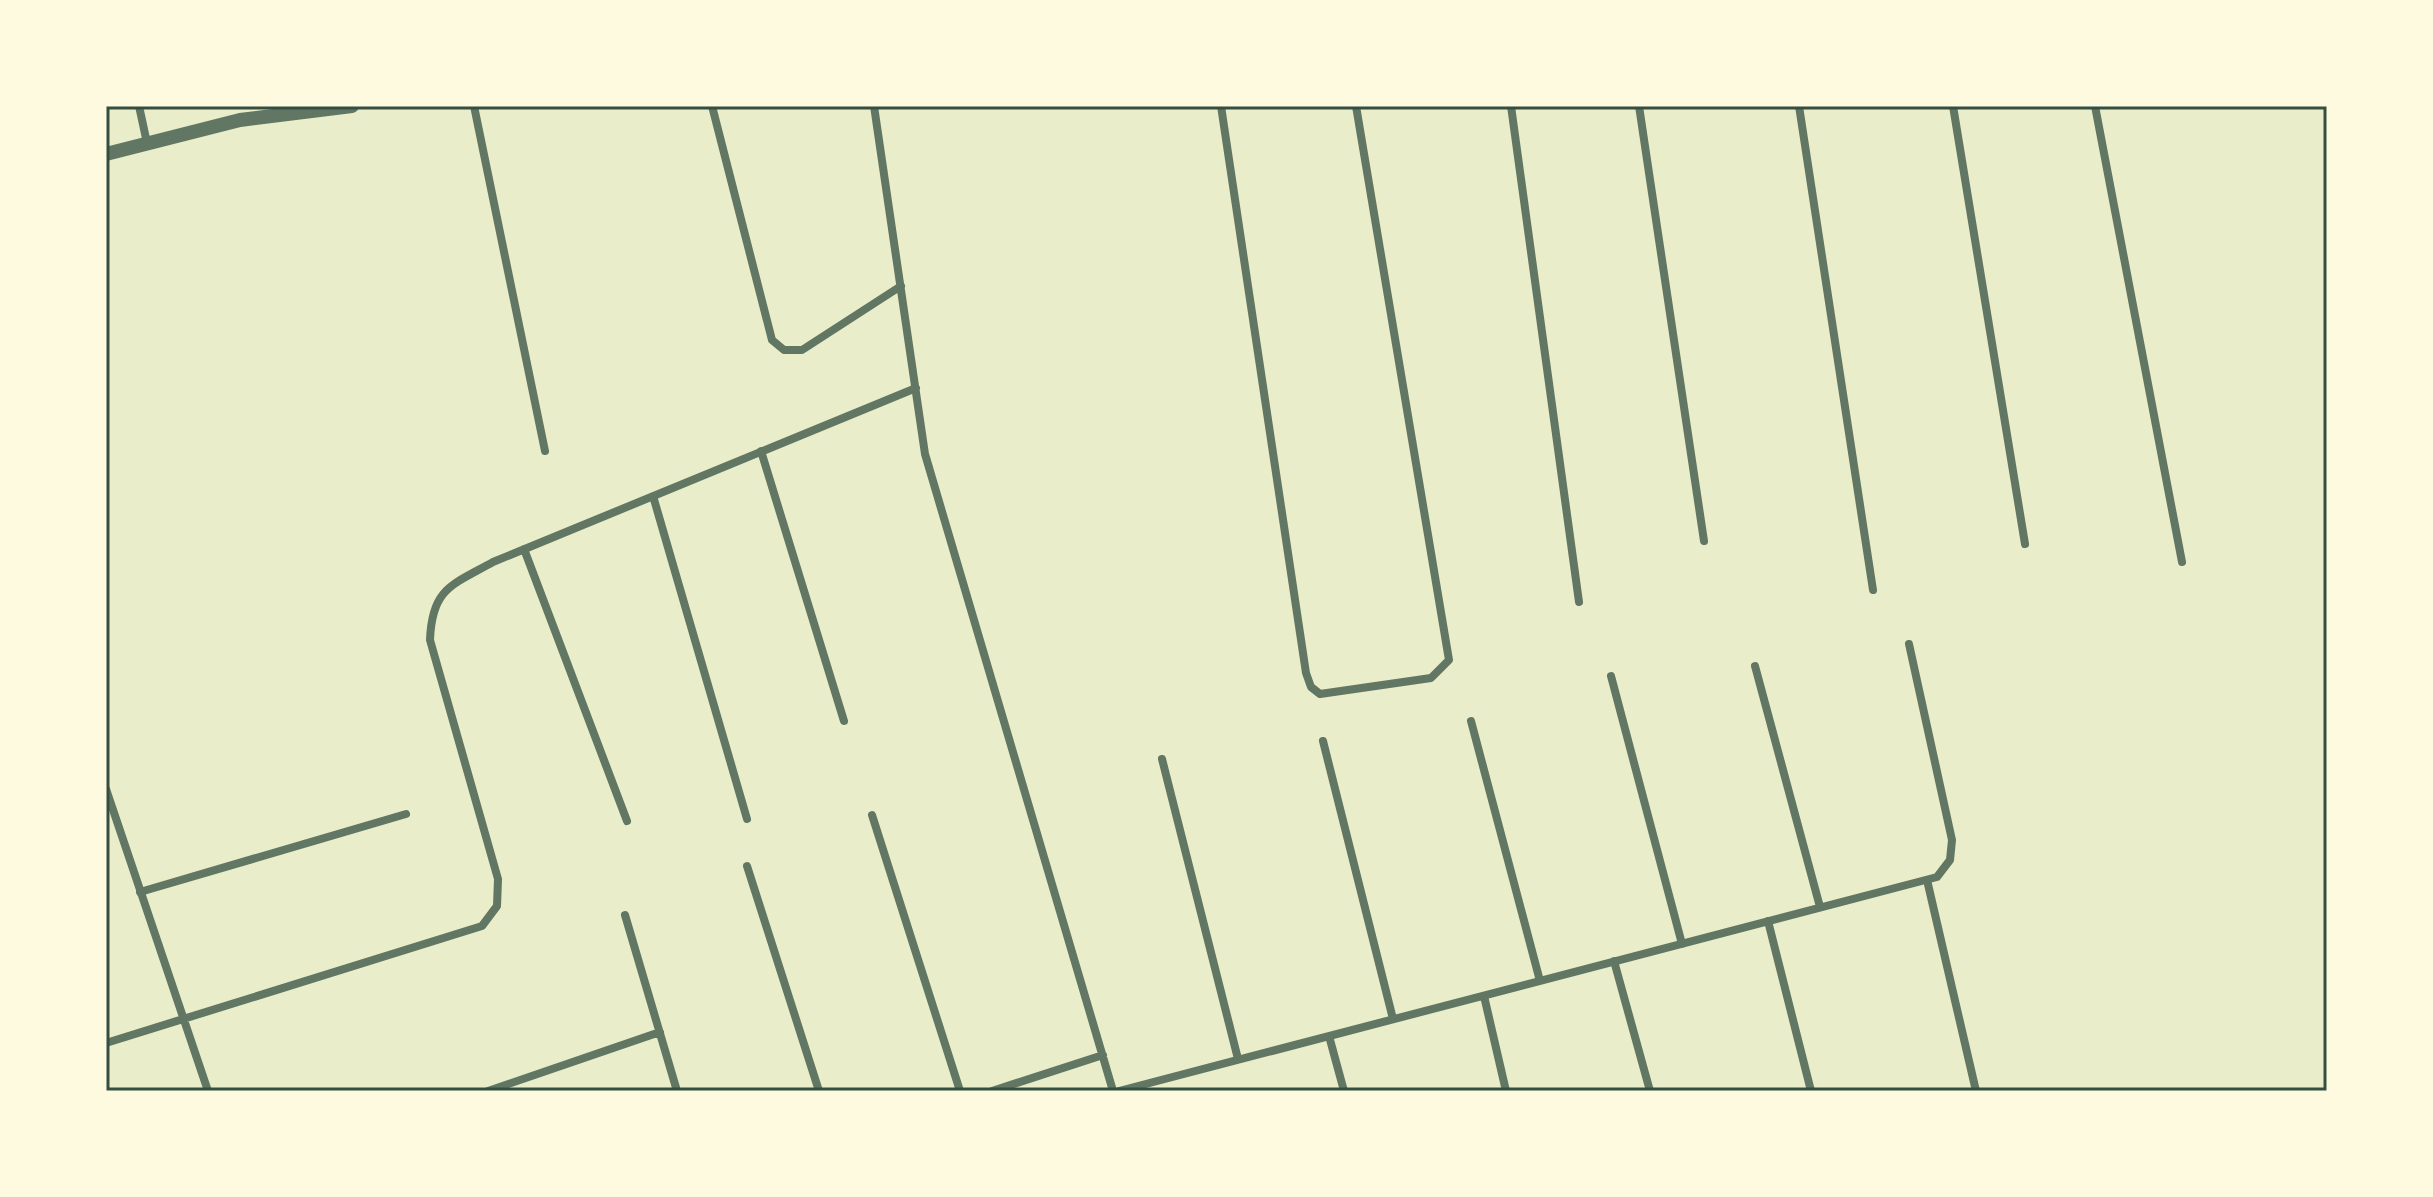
<svg xmlns="http://www.w3.org/2000/svg" width="2433" height="1197" font-family="'Titillium Web',sans-serif">
  <style>
    .lines { fill: none; stroke-linecap: round; stroke-linejoin: round }
    .minor { stroke: #617663; stroke-width: 8 }
    .tertiary { stroke: #617663; stroke-width: 14 }
    .neatline { fill: none; stroke: #344e41; stroke-width: 3 }
  </style>
  <rect width="100%" height="100%" fill="#e9edc9"/>
  <g class="lines">
    <!-- minor -->
    <path class="minor" d="M139 106 147 143
      M474 106 545 451
      M712 106 772 340 784 350H802L901 286
      M874 106 925 454 1113 1091
      M1221 106 1306 673 1311 687 1320 694 1431 678 1449 660 1356 106
      M1511 106 1579 602
      M1639 106 1704 541
      M1799 106 1873 590
      M1953 106 2025 544
      M2095 106 2182 562
      M761 451 844 721
      M653 496 747 819
      M524 549 627 821
      M1755 666 1820 907
      M1611 676 1682 944
      M1471 721 1540 981
      M1323 741 1393 1019
      M1162 759 1238 1059
      M106 789 208 1091
      M872 815 960 1091
      M747 866 819 1091
      M1927 880 1976 1091
      M140 892 406 814
      M625 915 677 1091
      M1768 921 1811 1091
      M1614 961 1650 1091
      M1484 996 1506 1091
      M1329 1036 1344 1091
      M106 1043 482 926 497 906 498 879 430 640C432 588 452 585 493 562L916 388
      M488 1091 660 1032
      M992 1091 1103 1055
      M1119 1091 1937 877 1950 860 1952 840 1909 644"/>
    <!-- tertiary -->
    <path class="tertiary" d="M106 154 240 120 352 106"/>
  </g>
  <!-- border -->
  <rect width="2433" height="1197" fill="none" stroke="#fefae0" stroke-width="216"/>
  <rect x="108" y="108" width="2217" height="981" class="neatline"/>
</svg>
